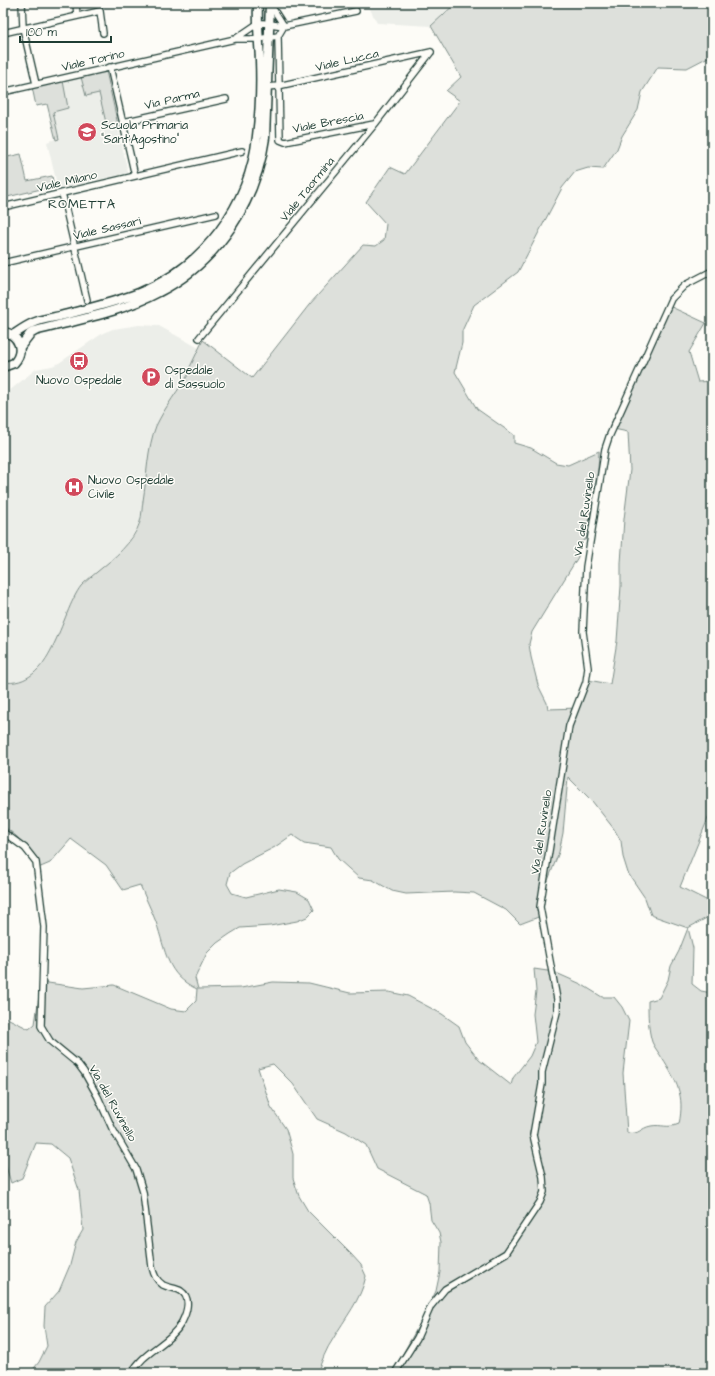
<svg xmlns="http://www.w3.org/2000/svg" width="715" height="1376" font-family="'Architects Daughter',sans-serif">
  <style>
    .built { fill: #eceee9 }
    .green { fill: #dde0db; stroke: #7e8e88; fill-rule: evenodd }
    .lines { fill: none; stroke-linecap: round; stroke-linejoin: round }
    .minor-casing { stroke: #1f3d34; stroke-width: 8 }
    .secondary-casing { stroke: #1f3d34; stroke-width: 11 }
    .minor { stroke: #fdfcf7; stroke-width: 5.5 }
    .secondary { stroke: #fdfcf7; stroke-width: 8 }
    .labels { text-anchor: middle; stroke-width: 3; stroke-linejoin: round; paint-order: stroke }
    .street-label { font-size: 12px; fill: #1f3d34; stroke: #fdfcf7 }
    .poi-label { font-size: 12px; fill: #1f3d34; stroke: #fdfcf7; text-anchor: start }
    .neighbourhood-label { font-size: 13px; letter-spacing: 1px; fill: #1f3d34; stroke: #fdfcf7 }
  </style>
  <rect width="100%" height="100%" fill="#fdfcf7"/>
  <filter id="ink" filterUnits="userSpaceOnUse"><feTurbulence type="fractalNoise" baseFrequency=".025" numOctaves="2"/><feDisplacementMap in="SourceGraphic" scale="8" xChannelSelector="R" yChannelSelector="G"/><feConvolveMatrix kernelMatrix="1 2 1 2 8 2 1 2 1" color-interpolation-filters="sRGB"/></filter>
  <g filter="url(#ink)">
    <!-- built -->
    <path class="built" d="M98 3H159V5L98 8Z
      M364 3H456L431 26 377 23 369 7Z
      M106 71 128 173 58 189 47 142 56 139 47 104 36 106 32 87Z
      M139 325 159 326 199 348 190 367V372L156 426 150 453 140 521 129 542 73 598 57 641 40 666 32 675 20 681 3 682V618L11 605 3 599V432L6 418 3 407V396L36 369 52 366 59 363 103 333 113 329Z"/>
    <!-- green -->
    <path class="green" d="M456 3H712V55L687 68 658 67 642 92 638 110 622 136 617 149 603 169 588 168 575 172 562 188 518 272 474 305 462 331V343L455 372 477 409 514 435V443L531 448 556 463 568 465 599 451 598 470 586 539 577 545 578 557 532 632 529 644 531 657 538 685 547 703 548 709 579 708 588 680 610 684 617 641 621 586V563L624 519 630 470 628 432 609 428 667 305 706 323 689 352 698 382 712 381V813L709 816 680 887 712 903V915L688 928 693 948 692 984 701 991 712 993V1373H392L424 1316 436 1291 440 1272 441 1242 439 1233 431 1220 429 1203 426 1194 377 1169 366 1145 346 1132 317 1119 293 1084 273 1064 258 1068 271 1107 286 1129 293 1154V1178L299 1196 308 1211 351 1254 361 1265 366 1276C361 1300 345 1318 333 1339 326 1349 322 1361 317 1373H25L31 1372 39 1362 47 1346 44 1326 45 1307 59 1291 70 1265 76 1242 83 1230 79 1190 68 1158 51 1144 36 1143 22 1178 11 1183 5 1163 3 1162V1016L29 1029 35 1024 41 982 83 988 114 985 171 1009 186 1011 196 1001 197 989C166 975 166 951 156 922 151 909 145 897 140 885L123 890 106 865 71 839 50 863 36 869C32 849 19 837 3 826V682C52 689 60 614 81 586 86 581 92 576 97 572 114 558 133 543 140 522 142 515 142 507 143 501 147 477 147 448 156 426 165 407 179 389 190 372V367L203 340 252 378 309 305 363 245 376 246 384 240 386 224 366 202 390 167 405 174 460 101 446 91 461 77 431 26ZM568 777 592 801 614 829 621 841 623 857 628 873 645 898 651 915 688 928 679 951 671 966 668 980 659 998 648 1001C648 1014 648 1029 652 1042 654 1047 659 1053 662 1058 677 1082 685 1095 679 1124 667 1129 662 1124 651 1126 640 1128 640 1135 627 1133L623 1073 629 1021 622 1007 614 997H602L581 984 554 972 534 969 536 991 533 1014 536 1042 530 1056 513 1078 511 1085 479 1060 465 1042 459 1026 442 1014 408 996 389 992 350 993 309 983 273 982 241 988 198 989 195 978 207 953 217 943 230 934 240 928 270 926 297 921 307 917 314 910 309 899 297 892 279 889 246 897 232 893 227 884 230 873 242 864 275 847 292 835 304 843 331 847 338 859 359 878 373 880 392 891 406 894 454 892 474 893 506 910 520 924 541 916 547 883 559 852 563 833Z
      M106 71 118 125 107 127 99 93 86 96 81 77Z
      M63 81 68 108 53 112 59 139 56 140 47 104 36 106 32 87Z
      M21 154 27 181 52 176 54 186 3 198V158Z"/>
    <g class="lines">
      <!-- minor casing -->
      <g class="minor-casing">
        <path id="minor" d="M22 3 23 28 36 84
          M76 3 77 16
          M270 4 284 26
          M3 33 100 11 103 33
          M278 36 280 140 285 142 374 124
          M235 39H258L278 36 284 26
          M110 67 135 176
          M267 87 278 86 431 52
          M3 92 235 39 257 24 263 23 284 26 356 11
          M123 122 226 99
          M62 193 87 300
          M3 207 242 151
          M3 263 216 214
          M199 338 375 124 431 52
          M3 832 25 848 36 862 44 927 41 1026 50 1041 78 1064 84 1072 98 1097 112 1128 136 1169 143 1192 152 1267C154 1275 156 1280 163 1285 169 1288 176 1288 181 1291 192 1298 186 1314 182 1322 170 1344 143 1351 132 1373
          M395 1373 417 1338 431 1306 445 1289 506 1253 540 1202 544 1192 543 1177 533 1135 542 1084V1072L557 1012V999L540 907 569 726 586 682 588 668 583 632 586 567 605 449 609 437 671 299 685 285 712 271"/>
      </g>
      <!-- secondary casing -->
      <g class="secondary-casing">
        <path id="secondary" d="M3 332C19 334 25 351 14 363L3 367
          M13 335C19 331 26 326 33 323 42 319 51 318 60 316 86 309 113 303 139 293 203 267 250 206 257 136 260 112 261 85 260 60 259 41 257 23 258 3
          M20 347 30 334 35 331C76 320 122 312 159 292 218 262 256 202 265 138L270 3"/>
      </g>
      <!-- minor -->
      <use href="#minor" class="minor"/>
      <!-- secondary -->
      <use href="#secondary" class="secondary"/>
    </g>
  </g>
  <!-- icons -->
  <defs>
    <g id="school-disc" transform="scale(1)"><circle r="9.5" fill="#d1495b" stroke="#fdfcf7"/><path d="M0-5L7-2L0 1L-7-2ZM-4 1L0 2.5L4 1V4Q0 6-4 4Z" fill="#fff"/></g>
    <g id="bus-disc" transform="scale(1)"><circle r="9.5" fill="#d1495b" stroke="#fdfcf7"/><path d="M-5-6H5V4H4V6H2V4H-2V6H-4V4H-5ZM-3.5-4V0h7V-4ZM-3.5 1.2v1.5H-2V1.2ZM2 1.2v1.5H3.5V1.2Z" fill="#fff"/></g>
    <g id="parking-disc" transform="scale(1)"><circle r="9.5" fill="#d1495b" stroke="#fdfcf7"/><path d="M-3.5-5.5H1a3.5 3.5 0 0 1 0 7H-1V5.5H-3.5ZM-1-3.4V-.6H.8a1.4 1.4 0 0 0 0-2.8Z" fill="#fff"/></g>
    <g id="hospital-disc" transform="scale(1)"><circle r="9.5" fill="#d1495b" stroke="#fdfcf7"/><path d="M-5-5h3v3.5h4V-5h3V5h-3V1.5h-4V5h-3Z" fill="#fff"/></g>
  </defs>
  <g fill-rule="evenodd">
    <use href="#school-disc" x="87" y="132"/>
    <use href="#bus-disc" x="79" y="361"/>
    <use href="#parking-disc" x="151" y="377"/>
    <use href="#hospital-disc" x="74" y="487"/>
  </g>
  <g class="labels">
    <!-- street labels -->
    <g class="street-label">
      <text transform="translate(93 60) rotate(-13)" y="4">Viale Torino</text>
      <text transform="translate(347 60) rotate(-13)" y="4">Viale Lucca</text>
      <text transform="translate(172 99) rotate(-13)" y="4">Via Parma</text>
      <text transform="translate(328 122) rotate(-11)" y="4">Viale Brescia</text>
      <text transform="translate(67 181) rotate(-13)" y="4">Viale Milano</text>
      <text transform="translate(307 189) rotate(-51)" y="4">Viale Taormina</text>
      <text transform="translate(107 228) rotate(-13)" y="4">Viale Sassari</text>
      <text transform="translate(584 514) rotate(-81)" y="4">Via del Ruvinello</text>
      <text transform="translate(541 832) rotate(-81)" y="4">Via del Ruvinello</text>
      <text transform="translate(113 1103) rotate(61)" y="4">Via del Ruvinello</text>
    </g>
    <!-- poi labels -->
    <g class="poi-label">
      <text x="101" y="129">Scuola Primaria<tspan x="101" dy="14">"Sant'Agostino"</tspan></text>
      <text x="165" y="374">Ospedale<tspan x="165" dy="14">di Sassuolo</tspan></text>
      <text x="79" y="384" text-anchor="middle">Nuovo Ospedale</text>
      <text x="88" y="484">Nuovo Ospedale<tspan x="88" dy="14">Civile</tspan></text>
    </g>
    <!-- neighbourhood labels -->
    <g class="neighbourhood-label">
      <text x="82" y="208">ROMETTA</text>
    </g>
  </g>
  <!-- margin -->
  <rect width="715" height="1376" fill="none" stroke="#fdfcf7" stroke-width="16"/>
  <rect x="8" y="8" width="699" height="1360" fill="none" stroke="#1f3d34" stroke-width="1.5" filter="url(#ink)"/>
  <!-- scale -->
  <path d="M20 36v6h91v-6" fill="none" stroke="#1f3d34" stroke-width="2"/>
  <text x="26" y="36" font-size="12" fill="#1f3d34" stroke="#fdfcf7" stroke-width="3" paint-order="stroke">100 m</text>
</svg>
